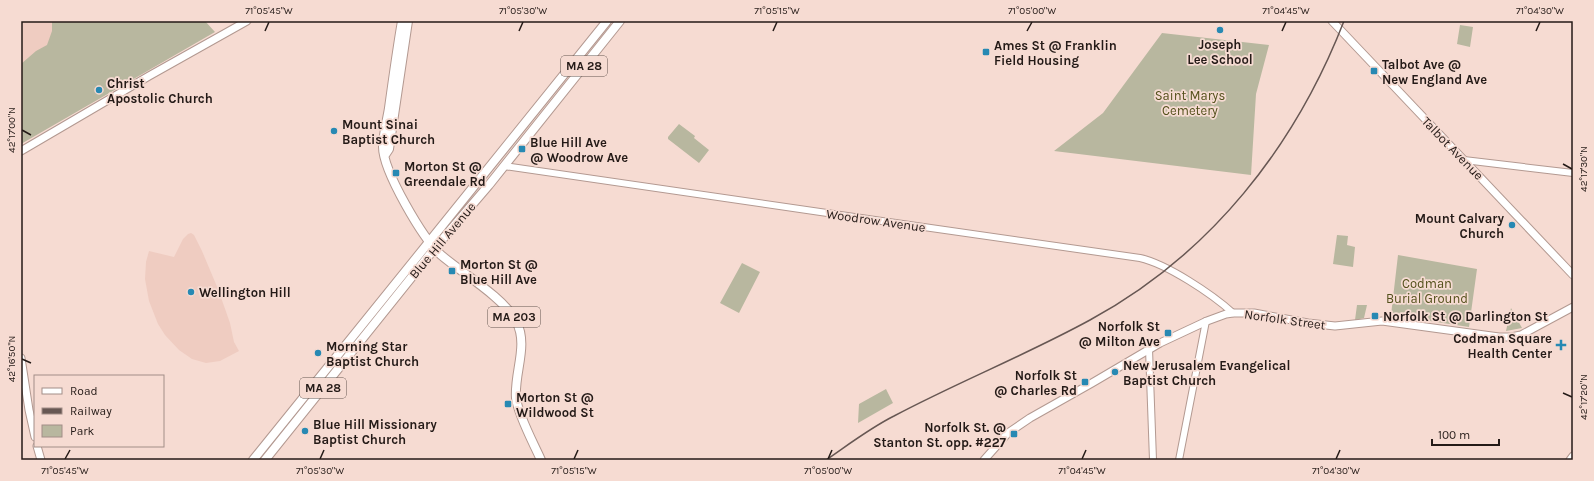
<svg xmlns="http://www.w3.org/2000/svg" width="1594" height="481" font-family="Karla,sans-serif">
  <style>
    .built { fill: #efccc1 }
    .green { fill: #b8b79f }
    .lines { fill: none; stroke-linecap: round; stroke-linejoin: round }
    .tertiary-casing { stroke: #b39991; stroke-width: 8 }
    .secondary-casing { stroke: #b39991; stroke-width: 9 }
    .primary-casing { stroke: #b39991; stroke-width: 10 }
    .trunk-casing { stroke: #b39991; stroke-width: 10 }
    .tertiary { stroke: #fff; stroke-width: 6 }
    .secondary { stroke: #fff; stroke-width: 7 }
    .primary { stroke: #fff; stroke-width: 8 }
    .trunk { stroke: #fff; stroke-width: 8 }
    .rail { stroke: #675753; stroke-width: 1.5 }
    .ticks { fill: none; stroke: #241a17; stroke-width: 1.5 }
    .poi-dot { fill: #2789b3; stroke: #f6dbd2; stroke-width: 1.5 }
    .labels { text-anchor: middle; stroke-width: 3.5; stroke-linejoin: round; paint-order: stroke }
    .shield { fill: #f6dbd2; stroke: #63544f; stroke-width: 1 }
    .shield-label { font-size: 12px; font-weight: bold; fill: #241a17 }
    .poi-label { font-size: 13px; font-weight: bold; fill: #241a17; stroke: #f6dbd2; text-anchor: start }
    .park-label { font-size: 13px; fill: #53501b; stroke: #f6dbd2 }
    .street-label { font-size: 13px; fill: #241a17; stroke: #f6dbd2 }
    .neatline { fill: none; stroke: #241a17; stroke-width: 1.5 }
    .ticks-label { font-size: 10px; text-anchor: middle; fill: #241a17 }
  </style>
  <rect width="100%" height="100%" fill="#f6dbd2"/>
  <!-- built -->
  <path class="built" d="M21 21H132L21 65Z
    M191 233 194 235 202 251 218 289 230 323 234 342 239 351 220 361 206 363 192 359 179 350 165 335 158 324 149 301 145 279 146 262 149 251 174 257 183 239 188 234Z"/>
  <!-- green -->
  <path class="green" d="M52 21H205L215 32 21 144V64L36 51 47 45 52 31Z
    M1460 25 1473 27 1470 47 1457 44Z
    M1162 33 1269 45 1256 94 1251 175 1054 151 1103 113Z
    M679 124 695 136 694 138 709 150 699 163 668 139V137Z
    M1337 235 1348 236 1347 245 1355 247 1353 267 1333 264Z
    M1398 255 1477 269 1469 327 1391 315Z
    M742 263 760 272 739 313 720 303Z
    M1357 305H1367L1364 318 1355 320Z
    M1511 308 1522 328 1506 331Z
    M886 389 893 403 858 423 859 404Z"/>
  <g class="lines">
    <!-- tertiary casing -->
    <g class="tertiary-casing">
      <path id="tertiary" d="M1464 160 1573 173
        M504 166 882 221 1140 258C1167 264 1212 294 1233 313
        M1149 349 1153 460
        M1179 460 1206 321"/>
    </g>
    <!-- secondary casing -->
    <g class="secondary-casing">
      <path id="secondary" d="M1332 21 1573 275
        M21 151 149 76 247 21
        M21 358 29 410 35 437
        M37 446 41 460
        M984 460 1008 433 1030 418 1092 383 1160 343 1207 321 1226 314 1233 313H1254L1308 323 1335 326 1382 321 1499 337H1511L1521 335 1573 307
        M1570 460 1573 456"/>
    </g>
    <!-- primary casing -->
    <g class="primary-casing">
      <path id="primary" d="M429 242 607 21
        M435 248 489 185 620 21"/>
    </g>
    <!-- trunk casing -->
    <g class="trunk-casing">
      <path id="trunk" d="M402 21C397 50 393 79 389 108 387 121 383 134 383 147 383 171 423 239 441 255 462 273 504 298 516 321 529 345 514 372 516 398 518 415 534 444 541 460
        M385 155 389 149 408 21
        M253 460 429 242
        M265 460 435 248"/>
    </g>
    <!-- tertiary -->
    <use href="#tertiary" class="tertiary"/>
    <!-- secondary -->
    <use href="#secondary" class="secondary"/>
    <!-- primary -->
    <use href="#primary" class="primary"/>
    <!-- trunk -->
    <use href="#trunk" class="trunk"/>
    <!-- rail -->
    <path class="rail" d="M826 460C848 445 870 428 894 416 958 382 1026 355 1090 320 1210 255 1295 147 1344 21"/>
  </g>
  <!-- ticks -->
  <path class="ticks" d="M265 31 269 22M519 31 523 22M773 31 777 22M1027 31 1032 22M1282 31 1286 22M1536 31 1540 22M22 130 31 135M1563 164 1572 169M22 359 31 363M1563 393 1572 397M65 459 70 450M320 459 324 450M574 459 578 450M828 459 832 450M1082 459 1086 450M1336 459 1340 450"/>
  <!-- markers -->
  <g class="poi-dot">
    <circle cx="1220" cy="30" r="4"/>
    <rect x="982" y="48" width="8" height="8" rx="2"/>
    <rect x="1370" y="67" width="8" height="8" rx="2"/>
    <circle cx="99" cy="90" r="4"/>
    <circle cx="334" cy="131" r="4"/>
    <rect x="518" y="145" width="8" height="8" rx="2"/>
    <rect x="392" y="169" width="8" height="8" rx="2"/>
    <circle cx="1512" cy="225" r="4"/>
    <rect x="448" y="267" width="8" height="8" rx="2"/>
    <circle cx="191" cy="292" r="4"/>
    <rect x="1371" y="312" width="8" height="8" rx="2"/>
    <rect x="1164" y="329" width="8" height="8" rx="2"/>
    <path d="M1559 339h4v4h4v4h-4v4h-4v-4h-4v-4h4z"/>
    <circle cx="318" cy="353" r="4"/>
    <circle cx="1115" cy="372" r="4"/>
    <rect x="1081" y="378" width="8" height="8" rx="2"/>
    <rect x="504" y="400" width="8" height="8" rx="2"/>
    <circle cx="305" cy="431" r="4"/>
    <rect x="1010" y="430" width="8" height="8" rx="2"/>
  </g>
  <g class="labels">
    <!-- shield labels -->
    <g class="shield">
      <rect x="561" y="56" width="46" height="20" rx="3"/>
      <rect x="488" y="307" width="52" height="20" rx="3"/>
      <rect x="300" y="378" width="46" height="20" rx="3"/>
    </g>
    <g class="shield-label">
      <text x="584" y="70">MA 28</text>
      <text x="514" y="321">MA 203</text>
      <text x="323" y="392">MA 28</text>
    </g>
    <!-- poi labels -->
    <g class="poi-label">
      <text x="1220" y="49" text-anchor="middle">Joseph<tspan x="1220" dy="15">Lee School</tspan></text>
      <text x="994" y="50">Ames St @ Franklin<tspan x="994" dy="15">Field Housing</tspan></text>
      <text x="1382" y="69">Talbot Ave @<tspan x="1382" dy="15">New England Ave</tspan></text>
      <text x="107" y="88">Christ<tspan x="107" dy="15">Apostolic Church</tspan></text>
      <text x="342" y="129">Mount Sinai<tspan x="342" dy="15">Baptist Church</tspan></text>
      <text x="530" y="147">Blue Hill Ave<tspan x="530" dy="15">@ Woodrow Ave</tspan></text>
      <text x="404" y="171">Morton St @<tspan x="404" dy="15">Greendale Rd</tspan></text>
      <text x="1504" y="223" text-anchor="end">Mount Calvary<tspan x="1504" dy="15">Church</tspan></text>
      <text x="460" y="269">Morton St @<tspan x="460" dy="15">Blue Hill Ave</tspan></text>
      <text x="199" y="297">Wellington Hill</text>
      <text x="1383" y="321">Norfolk St @ Darlington St</text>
      <text x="1160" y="331" text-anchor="end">Norfolk St<tspan x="1160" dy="15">@ Milton Ave</tspan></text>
      <text x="1552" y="343" text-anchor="end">Codman Square<tspan x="1552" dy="15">Health Center</tspan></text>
      <text x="326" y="351">Morning Star<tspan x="326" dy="15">Baptist Church</tspan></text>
      <text x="1123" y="370">New Jerusalem Evangelical<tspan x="1123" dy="15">Baptist Church</tspan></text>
      <text x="1077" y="380" text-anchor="end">Norfolk St<tspan x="1077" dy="15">@ Charles Rd</tspan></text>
      <text x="516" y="402">Morton St @<tspan x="516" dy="15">Wildwood St</tspan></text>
      <text x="313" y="429">Blue Hill Missionary<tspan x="313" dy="15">Baptist Church</tspan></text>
      <text x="1006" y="432" text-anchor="end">Norfolk St. @<tspan x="1006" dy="15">Stanton St. opp. #227</tspan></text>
    </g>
    <!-- park labels -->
    <g class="park-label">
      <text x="1190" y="100">Saint Marys<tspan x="1190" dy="15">Cemetery</tspan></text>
      <text x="1427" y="288">Codman<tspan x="1427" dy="15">Burial Ground</tspan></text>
    </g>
    <!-- street labels -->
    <g class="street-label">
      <text transform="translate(1453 148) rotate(46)" y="5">Talbot Avenue</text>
      <text transform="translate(876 220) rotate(8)" y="5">Woodrow Avenue</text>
      <text transform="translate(442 240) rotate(-50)" y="5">Blue Hill Avenue</text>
      <text transform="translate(1285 319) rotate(8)" y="5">Norfolk Street</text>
    </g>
  </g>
  <!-- border -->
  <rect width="1594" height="481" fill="none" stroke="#f6dbd2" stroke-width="44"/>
  <!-- legend -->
  <rect x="34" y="375" width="130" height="72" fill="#f6dbd2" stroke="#a28e87"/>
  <rect x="42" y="388" width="20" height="6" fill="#ffffff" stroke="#a28e87"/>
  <text x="70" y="395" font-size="12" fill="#241a17">Road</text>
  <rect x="42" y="408" width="20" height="6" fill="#675753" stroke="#a28e87"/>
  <text x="70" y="415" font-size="12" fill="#241a17">Railway</text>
  <rect x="42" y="425" width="20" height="12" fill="#b8b79f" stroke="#a28e87"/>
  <text x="70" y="435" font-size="12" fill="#241a17">Park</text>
  <!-- scale -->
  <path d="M1432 439v6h67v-6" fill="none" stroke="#241a17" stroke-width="2"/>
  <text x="1438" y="439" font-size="12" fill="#241a17" stroke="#f6dbd2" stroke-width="3" paint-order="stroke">100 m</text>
  <rect x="22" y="22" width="1550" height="437" class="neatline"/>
  <g class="ticks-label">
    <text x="269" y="14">71°05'45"W</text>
    <text x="523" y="14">71°05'30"W</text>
    <text x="777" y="14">71°05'15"W</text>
    <text x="1032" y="14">71°05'00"W</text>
    <text x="1286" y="14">71°04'45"W</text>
    <text x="1540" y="14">71°04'30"W</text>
    <text transform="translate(11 130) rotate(-90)" y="4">42°17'00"N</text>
    <text transform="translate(1583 169) rotate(-90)" y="4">42°17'30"N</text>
    <text transform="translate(11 359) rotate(-90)" y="4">42°16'50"N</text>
    <text transform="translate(1583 397) rotate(-90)" y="4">42°17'20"N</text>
    <text x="65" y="474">71°05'45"W</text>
    <text x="320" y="474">71°05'30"W</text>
    <text x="574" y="474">71°05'15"W</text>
    <text x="828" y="474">71°05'00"W</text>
    <text x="1082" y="474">71°04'45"W</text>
    <text x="1336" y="474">71°04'30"W</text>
  </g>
</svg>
